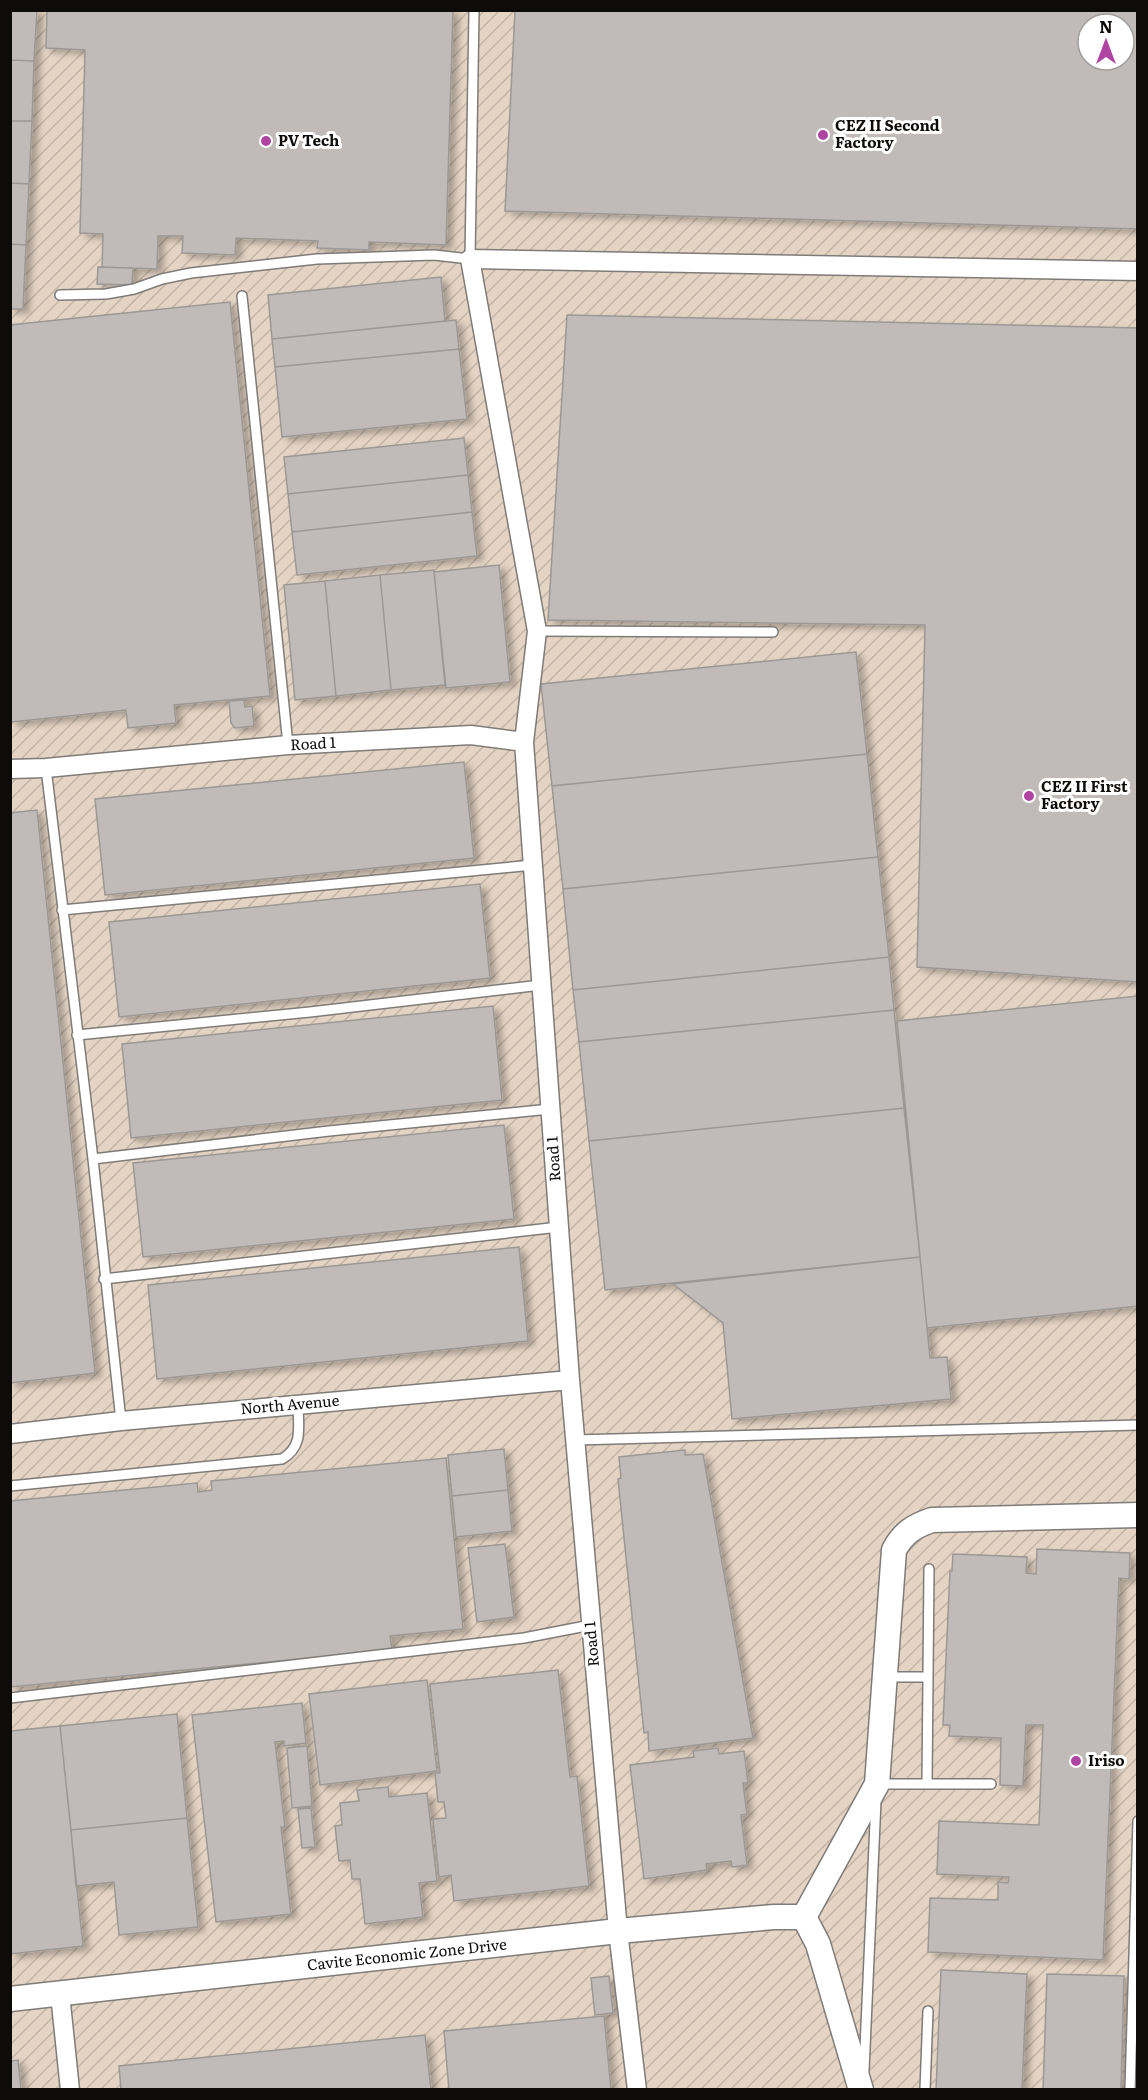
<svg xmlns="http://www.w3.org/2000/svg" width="1148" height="2100" font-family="Literata,serif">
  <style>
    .industrial { fill: url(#industrial-furrows); fill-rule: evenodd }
    .building { fill: #c0bbb8; stroke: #9c9895; stroke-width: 1.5; fill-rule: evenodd; filter: url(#shadow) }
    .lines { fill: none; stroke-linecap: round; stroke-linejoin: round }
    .lane-casing { stroke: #7f7b78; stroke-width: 12 }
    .street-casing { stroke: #7f7b78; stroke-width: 21 }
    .secondary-casing { stroke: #7f7b78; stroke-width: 27 }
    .lane { stroke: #fff; stroke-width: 9 }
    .street { stroke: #fff; stroke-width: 18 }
    .secondary { stroke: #fff; stroke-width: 24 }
    .poi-dot { fill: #b044a3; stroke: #fff; stroke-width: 2 }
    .labels { text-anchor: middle; stroke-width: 6; stroke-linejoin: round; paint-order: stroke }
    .poi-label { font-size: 15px; font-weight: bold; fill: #0e0c0b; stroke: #fff; text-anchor: start }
    .street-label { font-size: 15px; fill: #0e0c0b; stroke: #fff }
  </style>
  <defs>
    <pattern id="industrial-furrows" width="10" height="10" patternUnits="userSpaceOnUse" patternTransform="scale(1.5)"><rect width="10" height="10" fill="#e5d4c3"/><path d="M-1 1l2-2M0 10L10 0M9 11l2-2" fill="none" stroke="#c3b5a6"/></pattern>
    <filter id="shadow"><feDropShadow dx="6" dy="4" stdDeviation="3" flood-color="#0004"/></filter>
  </defs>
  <rect width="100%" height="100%" fill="#e5e0dd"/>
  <!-- industrial -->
  <path class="industrial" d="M11 11H1137V2089H11ZM1088 24H1124V60H1088Z"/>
  <!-- building -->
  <path class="building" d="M10 10H37L34 61 10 60Z
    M47 10H453L446 245 369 242V250L317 248 318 241 236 238 235 255 182 253 183 236H158L157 269 102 267 103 234 80 233 85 50 46 48Z
    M515 10H1138V229L505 211ZM1088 24H1124V60H1088Z
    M10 60 34 61 32 121H10Z
    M10 121H32L29 184 10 183Z
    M10 183 29 184 26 245 10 244Z
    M10 244 26 245 23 309H10Z
    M98 267 133 268 132 285 97 284Z
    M441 277 445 321 272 339 268 295Z
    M230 302 270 696 174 705 176 723 128 728 126 710 11 722 10 325Z
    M567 315 1138 328V982L917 967 925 625 548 620Z
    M456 320 459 349 275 367 272 339Z
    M459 349 467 419 282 437 275 367Z
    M464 438 468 475 288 494 284 457Z
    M468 475 472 512 292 532 288 494Z
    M472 512 477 556 297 575 292 532Z
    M499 565 510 682 446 688 434 572Z
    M434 570 445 685 391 690 380 575Z
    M380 575 391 690 336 696 325 581Z
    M325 581 336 696 295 700 284 585Z
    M856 652 867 754 552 786 541 684Z
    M244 700 245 707 252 706 254 726 235 728 231 723 229 701Z
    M867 754 878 857 563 889 552 786Z
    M464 762 474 858 105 895 95 799Z
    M37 810 95 1373 10 1383V813Z
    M878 857 889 957 573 990 563 889Z
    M480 884 490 978 119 1017 109 922Z
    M889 957 894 1010 579 1042 573 990Z
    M1138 996V1306L927 1328 897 1021Z
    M493 1006 502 1100 131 1138 122 1044Z
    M894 1010 904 1108 589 1141 579 1042Z
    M904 1108 920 1257 605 1290 589 1141Z
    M504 1125 514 1219 143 1257 133 1163Z
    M519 1247 528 1341 157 1379 148 1285Z
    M920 1257 930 1358 947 1357 951 1399 732 1419 723 1323 673 1284Z
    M504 1449 508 1490 452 1496 448 1455Z
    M685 1450V1455L703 1454 753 1738 649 1751 648 1732 644 1733 618 1479 621 1478 619 1457Z
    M446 1458 463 1629 390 1636 392 1650 10 1687V1501L197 1483 198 1492 212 1490 211 1481Z
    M508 1490 512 1531 456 1537 452 1496Z
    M505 1544 514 1617 477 1622 468 1548Z
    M1037 1549 1130 1553 1129 1579 1119 1578 1103 1960 928 1952 930 1898 998 1900V1882L1008 1883 1009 1877 937 1874 939 1821 1039 1825 1043 1725H1026L1023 1786 1000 1785 1001 1738 949 1736 950 1725H943L950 1571H952L953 1554 1027 1557 1026 1573 1036 1574Z
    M558 1670 570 1777 577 1776 589 1886 454 1901 451 1875 439 1877 433 1819 446 1818 444 1802H438L435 1773H440L430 1684Z
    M427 1680 437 1771 320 1785 309 1694Z
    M302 1703 306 1743 284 1746V1741L275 1742 285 1827H281L291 1914 216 1922 192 1715Z
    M177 1714 187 1818 71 1830 60 1726Z
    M60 1726 83 1946 10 1954V1731Z
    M307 1746 312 1806 292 1808 287 1748Z
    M718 1748 719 1754 744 1751 748 1783H743L747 1814 741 1815 747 1865 732 1867 731 1861 706 1864 707 1870 644 1879 630 1765 694 1757 693 1751Z
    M388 1787 389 1797 427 1793 437 1881 419 1883 423 1917 365 1924 360 1879H352L350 1860 339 1861 335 1826 342 1825 340 1803 359 1801 357 1790Z
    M311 1808 315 1847 302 1848 298 1809Z
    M187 1818 198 1927 119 1935 114 1882 76 1886 71 1830Z
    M941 1970 1027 1974 1022 2090H936Z
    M1047 1974 1124 1976 1121 2090H1043Z
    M609 1976 613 2013 595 2015 591 1978Z
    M604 2016 611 2090H449L444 2031Z
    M425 2035 431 2090H121L119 2066Z
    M18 2060 21 2090H10V2061Z"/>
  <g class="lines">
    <!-- lane casing -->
    <g class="lane-casing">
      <path id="lane" d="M60 295 106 294 134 289 162 279 191 273 317 259 434 255 470 259 474 10
        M242 296 288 745
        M537 631 773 632
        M46 768 93 1159 121 1421
        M62 910 533 865
        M77 1035 310 1012 541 985
        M93 1159 329 1131 550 1109
        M104 1279 559 1227
        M575 1440 1138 1425
        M10 1486 282 1459C304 1446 298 1427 298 1404
        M887 1677H928
        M10 1698 524 1638 591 1625
        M878 1784H927L929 1569
        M927 1784H991
        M864 2071 876 1800
        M925 2090 928 2011
        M1130 2090 1138 1821"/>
    </g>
    <!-- street casing -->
    <g class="street-casing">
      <path id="street" d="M10 769 46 768 288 745 471 735 524 742
        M10 1434 121 1421 570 1380
        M60 1994 70 2090
        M637 2090 618 1931 570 1380 524 742 537 631 470 259 1138 271"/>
    </g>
    <!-- secondary casing -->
    <g class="secondary-casing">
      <path id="secondary" d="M804 1917 877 1784 894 1550C903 1533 914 1526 932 1520L1138 1515
        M804 1917 818 1944 861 2090
        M10 1999 618 1931 774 1917H804"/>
    </g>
    <!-- lane -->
    <use href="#lane" class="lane"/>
    <!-- street -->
    <use href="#street" class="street"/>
    <!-- secondary -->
    <use href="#secondary" class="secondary"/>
  </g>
  <!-- markers -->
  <g class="poi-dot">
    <circle cx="823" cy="135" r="6"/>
    <circle cx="266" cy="141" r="6"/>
    <circle cx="1029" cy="796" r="6"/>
    <circle cx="1076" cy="1761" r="6"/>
  </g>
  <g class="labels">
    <!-- poi labels -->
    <g class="poi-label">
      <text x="835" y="131">CEZ II Second<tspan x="835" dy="17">Factory</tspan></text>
      <text x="278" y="146">PV Tech</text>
      <text x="1041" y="792">CEZ II First<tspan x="1041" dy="17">Factory</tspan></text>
      <text x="1088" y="1766">Iriso</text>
    </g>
    <!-- street labels -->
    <g class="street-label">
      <text transform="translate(313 744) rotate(-3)" y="5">Road 1</text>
      <text transform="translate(554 1159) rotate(-94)" y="5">Road 1</text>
      <text transform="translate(290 1405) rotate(-5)" y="5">North Avenue</text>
      <text transform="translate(592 1644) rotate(-95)" y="5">Road 1</text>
      <text transform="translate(407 1955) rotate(-6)" y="5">Cavite Economic Zone Drive</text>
    </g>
  </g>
  <!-- border -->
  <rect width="1148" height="2100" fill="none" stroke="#0e0c0b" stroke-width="24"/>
  <!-- north arrow -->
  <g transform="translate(1106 42)"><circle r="28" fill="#ffffff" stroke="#9f9e9d" stroke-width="1.5"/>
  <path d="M0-4.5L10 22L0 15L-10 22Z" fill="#b044a3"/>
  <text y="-9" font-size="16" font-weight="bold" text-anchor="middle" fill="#0e0c0b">N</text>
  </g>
</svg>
